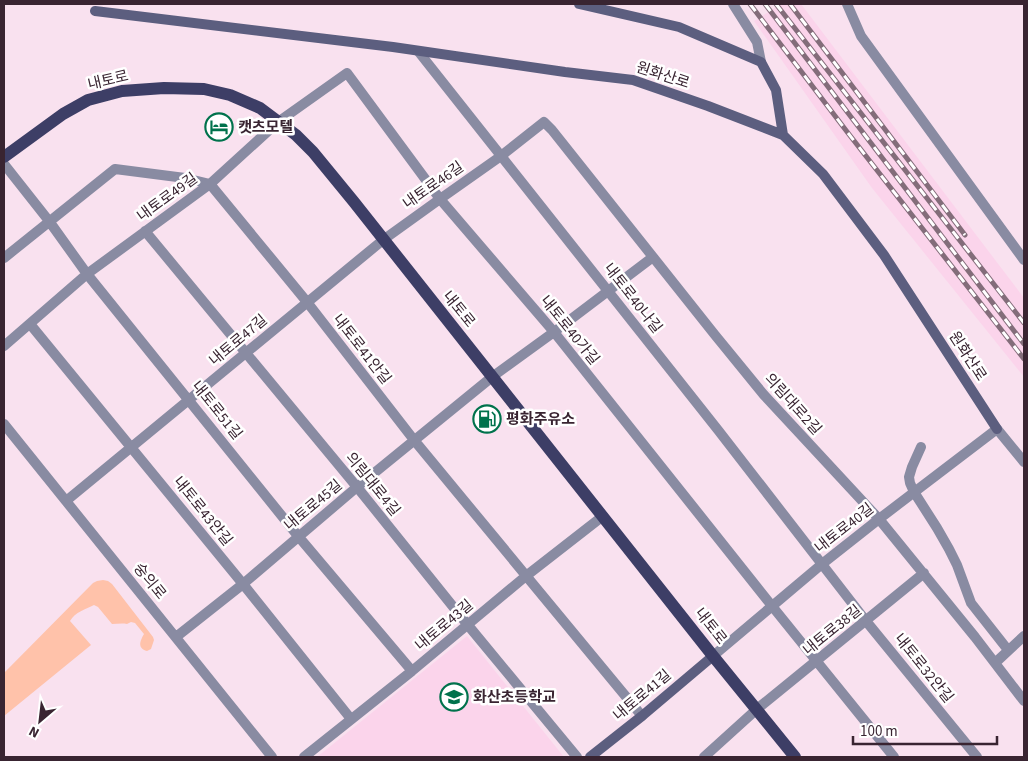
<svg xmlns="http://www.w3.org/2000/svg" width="1028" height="761" font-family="'Source Sans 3','Noto Sans KR',sans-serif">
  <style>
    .built { fill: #fbd4eb }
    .green { fill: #ffc2aa }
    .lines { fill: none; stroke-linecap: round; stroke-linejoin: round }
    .street { stroke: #898ba2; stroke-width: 10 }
    .secondary { stroke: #5c5e7f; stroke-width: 10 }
    .primary { stroke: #3d3e66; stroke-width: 12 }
    .rail-casing { stroke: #836d7a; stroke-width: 5 }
    .rail { stroke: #fff; stroke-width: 3; stroke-dasharray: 9; stroke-linecap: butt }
    .labels { text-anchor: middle; stroke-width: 5; stroke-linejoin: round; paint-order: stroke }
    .street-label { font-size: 15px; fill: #392431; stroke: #fff }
    .poi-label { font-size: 15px; font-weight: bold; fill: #392431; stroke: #fff; text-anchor: start }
  </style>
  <rect width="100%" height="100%" fill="#f9e1ef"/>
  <!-- built -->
  <path class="built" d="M781 4H801L1024 298V377L872 188 754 21Z
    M467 636 564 757H317Z"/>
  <!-- green -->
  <path class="green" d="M103 580 108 581 112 584 153 637 154 640 151 649 147 651C137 648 140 641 144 634L135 623 131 622 127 624C122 623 117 624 112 624L98 607 94 605C86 609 75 612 70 621L91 645 4 716V673L93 583 97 581Z"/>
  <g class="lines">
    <!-- street -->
    <path class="street" d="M733 4 757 42 761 62
      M847 4 861 36 1024 260
      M418 51 718 430 866 621 977 757
      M4 164 49 221 87 274 298 536 412 671
      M145 231 357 487 467 624 577 757
      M4 258 115 169 185 178 210 184 307 302 414 440 642 716
      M30 324 243 584 351 719
      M4 346 87 274 210 184 278 122 347 73 440 199 554 332 772 606 894 757
      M4 424 272 757
      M921 447 912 467 909 477 910 483 914 492 937 528 949 549 957 565 971 603 1008 650
      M66 501 383 240 440 199 501 156 544 122 552 130 715 335 764 395 879 519 975 637 1024 701
      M176 637 243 584 357 487 492 377 554 332 653 257
      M713 656 822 564 879 519 997 429 1024 462
      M995 663 1024 636
      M304 757 412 671 526 576 603 516
      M704 757 757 709 924 573"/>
    <!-- secondary -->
    <path class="secondary" d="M579 4 679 27 761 62 776 90 783 135
      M95 11 393 47 565 72 633 80 708 106 783 135 823 174 884 255 997 429
      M590 757 642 716 713 656"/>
    <!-- primary -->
    <path class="primary" d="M4 157 63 114 88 100 122 91 164 88 204 89 230 95 260 108 296 135 313 152 354 202 713 656 795 757"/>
    <!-- rail casing -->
    <g class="rail-casing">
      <path id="rail" d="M750 4 848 133 1024 359
        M765 4 1024 344
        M776 4 1024 323
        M790 4 965 235"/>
    </g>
    <!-- rail -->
    <use href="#rail" class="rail"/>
  </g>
  <!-- icons -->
  <defs>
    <g id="hotel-ring" transform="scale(1.4375)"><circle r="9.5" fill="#fff" stroke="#00724c" stroke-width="1.5"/><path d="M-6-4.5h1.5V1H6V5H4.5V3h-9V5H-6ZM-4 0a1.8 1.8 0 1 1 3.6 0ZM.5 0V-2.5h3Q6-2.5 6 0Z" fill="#00724c"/></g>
    <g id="fuel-ring" transform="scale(1.4375)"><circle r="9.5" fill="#fff" stroke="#00724c" stroke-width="1.5"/><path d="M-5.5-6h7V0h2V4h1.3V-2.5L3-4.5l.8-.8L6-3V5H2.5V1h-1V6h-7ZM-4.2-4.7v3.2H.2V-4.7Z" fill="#00724c"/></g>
    <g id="school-ring" transform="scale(1.4375)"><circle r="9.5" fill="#fff" stroke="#00724c" stroke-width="1.5"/><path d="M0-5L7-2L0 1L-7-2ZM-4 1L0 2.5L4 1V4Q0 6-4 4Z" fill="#00724c"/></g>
  </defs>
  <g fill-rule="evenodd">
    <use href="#hotel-ring" x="219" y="127"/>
    <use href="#fuel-ring" x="487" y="419"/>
    <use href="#school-ring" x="454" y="697"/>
  </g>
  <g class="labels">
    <!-- street labels -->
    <g class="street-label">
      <text transform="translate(663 75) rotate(18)" y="5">원화산로</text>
      <text transform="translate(108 80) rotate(-13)" y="5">내토로</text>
      <text transform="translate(433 185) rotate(-35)" y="5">내토로46길</text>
      <text transform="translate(167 197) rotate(-36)" y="5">내토로49길</text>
      <text transform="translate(633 298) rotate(52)" y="5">내토로40나길</text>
      <text transform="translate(459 309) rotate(51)" y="5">내토로</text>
      <text transform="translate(570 330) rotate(51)" y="5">내토로40가길</text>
      <text transform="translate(238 340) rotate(-40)" y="5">내토로47길</text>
      <text transform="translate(362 349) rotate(52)" y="5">내토로41안길</text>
      <text transform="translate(968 356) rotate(57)" y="5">원화산로</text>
      <text transform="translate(793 404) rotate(48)" y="5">의림대로2길</text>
      <text transform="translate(217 410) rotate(51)" y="5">내토로51길</text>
      <text transform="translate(373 484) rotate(51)" y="5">의림대로4길</text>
      <text transform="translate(313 505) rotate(-40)" y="5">내토로45길</text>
      <text transform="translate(203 511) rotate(51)" y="5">내토로43안길</text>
      <text transform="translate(844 528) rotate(-38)" y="5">내토로40길</text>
      <text transform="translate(150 581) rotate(51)" y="5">숭의로</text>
      <text transform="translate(444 625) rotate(-40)" y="5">내토로43길</text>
      <text transform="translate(711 626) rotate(52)" y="5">내토로</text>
      <text transform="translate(832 630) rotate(-39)" y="5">내토로38길</text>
      <text transform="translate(924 668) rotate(51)" y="5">내토로32안길</text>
      <text transform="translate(642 695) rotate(-40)" y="5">내토로41길</text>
    </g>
    <!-- poi labels -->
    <g class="poi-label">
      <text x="238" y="132">캣츠모텔</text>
      <text x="506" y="424">평화주유소</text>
      <text x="473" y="702">화산초등학교</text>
    </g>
  </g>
  <!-- border -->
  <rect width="1028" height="761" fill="none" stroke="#392431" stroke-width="10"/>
  <!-- north arrow -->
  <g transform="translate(40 721) rotate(208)" stroke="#ffffff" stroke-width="4" paint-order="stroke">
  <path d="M0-4L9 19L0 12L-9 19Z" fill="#392431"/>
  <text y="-8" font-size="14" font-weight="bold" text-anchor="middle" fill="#392431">N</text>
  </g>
  <!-- scale -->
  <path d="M853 736v8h144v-8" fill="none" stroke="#392431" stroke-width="2.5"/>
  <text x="860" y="736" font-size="15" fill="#392431" stroke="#ffffff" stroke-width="4" paint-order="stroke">100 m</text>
</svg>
